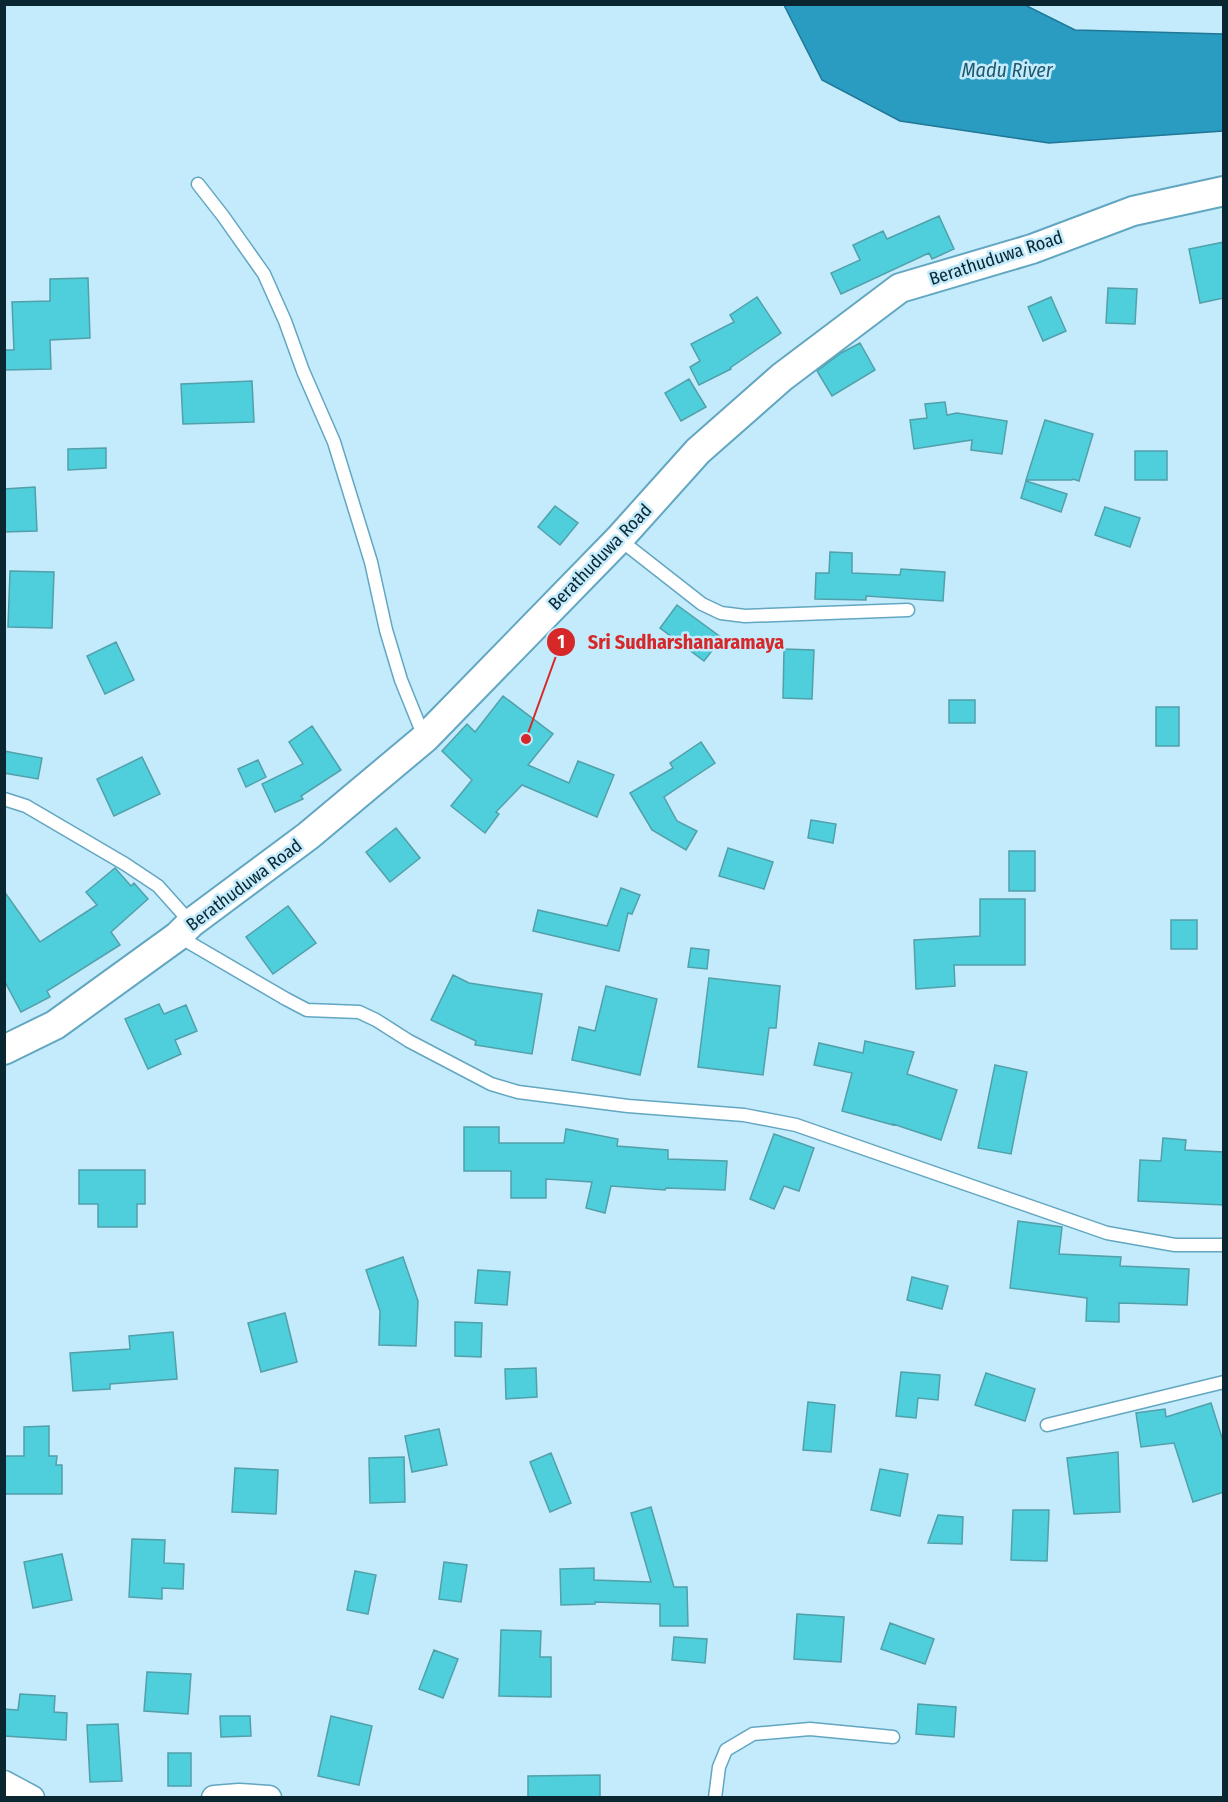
<svg xmlns="http://www.w3.org/2000/svg" width="1228" height="1802" font-family="'Fira Sans Condensed',sans-serif">
  <style>
    .water { fill: #2a9bc1; stroke: #207896; stroke-width: 1.5 }
    .building { fill: #4fcedb; stroke: #51a0aa; stroke-width: 1.5 }
    .lines { fill: none; stroke-linecap: round; stroke-linejoin: round }
    .service-casing { stroke: #62a6c1; stroke-width: 15 }
    .minor-casing { stroke: #62a6c1; stroke-width: 27 }
    .tertiary-casing { stroke: #62a6c1; stroke-width: 32 }
    .service { stroke: #fff; stroke-width: 12 }
    .minor { stroke: #fff; stroke-width: 24 }
    .tertiary { stroke: #fff; stroke-width: 28 }
    .labels { text-anchor: middle; stroke-width: 5; stroke-linejoin: round; paint-order: stroke }
    .street-label { font-size: 18px; fill: #092631; stroke: #c3ebfc }
    .water-label { font-size: 20px; font-style: italic; fill: #1f596e; stroke: #c3ebfc }
    .leader { fill: none; stroke: #d62828; stroke-width: 2 }
    .callout-dot { fill: #d62828; stroke: #c3ebfc; stroke-width: 2 }
    .mark-label { font-size: 18px; text-anchor: middle; font-weight: bold; fill: #fff }
    .callout-label { font-size: 20px; text-anchor: middle; font-weight: bold; fill: #d62828; stroke: #c3ebfc; stroke-width: 5; stroke-linejoin: round; paint-order: stroke }
  </style>
  <rect width="100%" height="100%" fill="#c3ebfc"/>
  <!-- water -->
  <path class="water" d="M784 5H1025L1075 30 1223 34V131L1049 143 900 121 822 80Z"/>
  <!-- building -->
  <path class="building" d="M939 216 954 249 932 259 929 253 841 294 831 273 860 260 853 245 883 231 887 239Z
    M1224 242V298L1200 303 1189 249Z
    M88 278 90 338 50 340 51 369 4 370V350H14L12 302 50 301V279Z
    M1108 288 1137 289 1135 324 1106 323Z
    M757 297 781 333 730 368 731 369 699 385 690 367 700 361 691 344 734 322 730 315Z
    M1051 297 1066 331 1043 341 1028 307Z
    M860 343 875 370 832 396 817 371 841 353Z
    M689 379 706 407 681 421 665 393Z
    M252 381 254 422 183 424 181 384Z
    M945 402 947 415 957 413 1007 421 1002 454 971 450 972 440 914 449 910 420 927 418 925 404Z
    M1045 420 1093 434 1079 481 1073 479 1072 480H1026Z
    M106 448V468L68 470V449Z
    M1135 451H1167V480H1135Z
    M1026 481 1067 494 1061 512 1021 498Z
    M35 487 37 531 4 532V489Z
    M555 506 578 523 560 545 538 527Z
    M1105 507 1140 518 1130 547 1095 535Z
    M830 552 852 553V573L900 575 901 569 945 572 943 601 866 596V600L815 599 816 573H829Z
    M10 571 54 572 52 628 8 627Z
    M677 605 722 638 704 661 660 628Z
    M116 642 134 680 105 694 87 656Z
    M784 649 814 650 812 699 783 698Z
    M503 696 553 734 528 765 569 783 578 761 614 775 597 817 522 785 496 812 499 814 485 833 451 806 472 780 442 751 467 724 475 732Z
    M949 700H975V723H949Z
    M1156 707H1179V746H1156Z
    M312 726 341 770 301 796 303 799 275 812 262 784 303 764 289 742Z
    M701 742 715 763 664 797 677 821 697 831 686 850 652 830 630 793 673 768 670 763Z
    M4 751 42 758 38 779 4 773Z
    M142 757 160 794 114 816 97 779Z
    M258 760 266 777 246 787 238 769Z
    M811 820 836 824 833 843 808 838Z
    M396 828 420 858 390 882 366 852Z
    M728 848 773 862 764 889 719 876Z
    M1009 851H1035V891H1009Z
    M115 868 131 886 134 883 148 899 111 932 120 945 47 991 50 997 21 1012 4 980V891L40 942 97 905 86 892Z
    M621 888 640 895 632 914 628 913 619 951 533 931 538 910 607 926Z
    M980 899H1025V965H954L955 986 916 989 914 940 980 936Z
    M288 906 316 943 273 974 246 937Z
    M1171 920H1197V949H1171Z
    M691 948 709 950 707 969 688 967Z
    M453 975 469 983 542 994 532 1054 475 1045 476 1041 431 1020Z
    M709 978 780 986 776 1028H769L763 1075 698 1067Z
    M606 986 657 999 640 1075 572 1060 579 1027 595 1031Z
    M159 1004 164 1014 186 1005 197 1031 175 1040 181 1054 148 1069 125 1019Z
    M865 1041 914 1052 907 1074 957 1090 941 1140 893 1124V1125L842 1111 852 1073 814 1065 819 1043 863 1053Z
    M995 1065 1027 1072 1011 1154 978 1148Z
    M464 1127H499V1143H564L566 1129 618 1139 617 1146 668 1150V1159L727 1161 725 1190 666 1188 665 1190 611 1186 605 1213 586 1208 592 1182 546 1179V1198H511V1171H464Z
    M774 1134 814 1148 799 1191 784 1186 774 1209 750 1199Z
    M1163 1138 1186 1140 1185 1150 1224 1152V1205L1138 1201 1140 1160 1161 1161Z
    M79 1170H145V1204H137V1227H98V1204H79Z
    M1018 1221 1062 1227 1059 1254 1121 1257 1120 1266 1189 1269 1187 1305 1119 1303V1322L1086 1321 1087 1298 1010 1288Z
    M403 1257 418 1301 416 1346 379 1345 380 1311 366 1270Z
    M478 1270 510 1272 507 1305 475 1303Z
    M912 1277 948 1286 942 1309 907 1300Z
    M285 1313 297 1362 261 1372 248 1323Z
    M455 1322 482 1323 481 1357 455 1356Z
    M173 1332 177 1379 110 1384V1389L73 1391 70 1353 130 1349 129 1336Z
    M536 1368 537 1397 506 1399 505 1369Z
    M901 1372 940 1375 938 1400 918 1398 916 1418 896 1416Z
    M986 1373 1035 1389 1025 1421 975 1405Z
    M808 1402 835 1405 831 1452 803 1450Z
    M1211 1403 1224 1444V1492L1193 1502 1174 1443 1141 1447 1136 1413 1165 1409 1166 1417Z
    M49 1426V1456H57L56 1465H62V1494H4L5 1456H24V1427Z
    M439 1429 447 1465 412 1472 405 1436Z
    M1118 1452 1120 1512 1074 1514 1067 1458Z
    M551 1453 571 1503 550 1512 530 1462Z
    M404 1457 405 1502 370 1503 369 1458Z
    M235 1468 278 1470 276 1514 232 1512Z
    M880 1469 908 1474 900 1516 871 1510Z
    M651 1507 674 1587H687L688 1626H660V1604L595 1602V1604L561 1605 560 1569 594 1568V1580L651 1582 631 1513Z
    M1013 1510H1049L1047 1561 1011 1560Z
    M938 1515 963 1517 962 1544 928 1543Z
    M132 1539 165 1540 164 1563 184 1564 183 1589 162 1588V1599L129 1597Z
    M62 1554 72 1600 33 1608 24 1562Z
    M444 1562 467 1565 461 1602 439 1599Z
    M355 1571 376 1575 368 1614 347 1610Z
    M797 1614 844 1617 841 1662 794 1659Z
    M890 1623 934 1639 925 1664 881 1649Z
    M501 1630 541 1631 540 1657H551V1697L499 1696Z
    M674 1637 707 1639 705 1663 672 1660Z
    M434 1650 458 1659 443 1698 419 1689Z
    M147 1672 191 1674 188 1714 144 1711Z
    M20 1694 55 1696 54 1712 67 1713 66 1740 4 1736V1709L18 1710Z
    M918 1704 956 1707 954 1737 916 1734Z
    M220 1716H250L251 1736 221 1737Z
    M331 1716 372 1726 359 1785 318 1776Z
    M118 1724 122 1781 90 1782 87 1725Z
    M168 1753H191V1786H168Z
    M600 1775V1797H528V1776Z"/>
  <g class="lines">
    <!-- service casing -->
    <g class="service-casing">
      <path id="service" d="M198 184 223 216 264 274 285 321 303 371 334 442 371 562 386 630 401 680 424 737
        M619 539 702 604 721 613 745 616 908 610
        M4 799 26 806 125 864 158 886 191 923
        M178 936 286 999 307 1010 359 1012 376 1020 409 1041 491 1084 518 1092 628 1106 744 1115 796 1125 1107 1233 1175 1245H1224
        M1047 1425 1224 1382
        M715 1798 719 1767 726 1750 753 1734 810 1729 893 1737"/>
    </g>
    <!-- minor casing -->
    <g class="minor-casing">
      <path id="minor" d="M4 1783 32 1798
        M214 1798 239 1796 269 1798"/>
    </g>
    <!-- tertiary casing -->
    <g class="tertiary-casing">
      <path id="tertiary" d="M4 1050 55 1025 178 936 191 923 308 836 425 738 619 539 698 451 782 377 900 288 1032 249 1133 211 1224 191"/>
    </g>
    <!-- service -->
    <use href="#service" class="service"/>
    <!-- minor -->
    <use href="#minor" class="minor"/>
    <!-- tertiary -->
    <use href="#tertiary" class="tertiary"/>
  </g>
  <g class="labels">
    <!-- street labels -->
    <g class="street-label">
      <text transform="translate(996 258) rotate(-18)" y="6">Berathuduwa Road</text>
      <text transform="translate(600 557) rotate(-46)" y="6">Berathuduwa Road</text>
      <text transform="translate(244 885) rotate(-37)" y="6">Berathuduwa Road</text>
    </g>
    <!-- water labels -->
    <g class="water-label">
      <text x="1007" y="77">Madu River</text>
    </g>
  </g>
  <!-- callouts -->
  <path class="leader" d="M526 739L561 642"/>
  <g class="callout-dot">
    <circle cx="526" cy="739" r="6"/>
    <circle cx="561" cy="642" r="15"/>
  </g>
  <g class="mark-label">
    <text x="561" y="648">1</text>
  </g>
  <g class="callout-label">
    <text x="686" y="649">Sri Sudharshanaramaya</text>
  </g>
  <!-- border -->
  <rect width="1228" height="1802" fill="none" stroke="#092631" stroke-width="12"/>
</svg>
